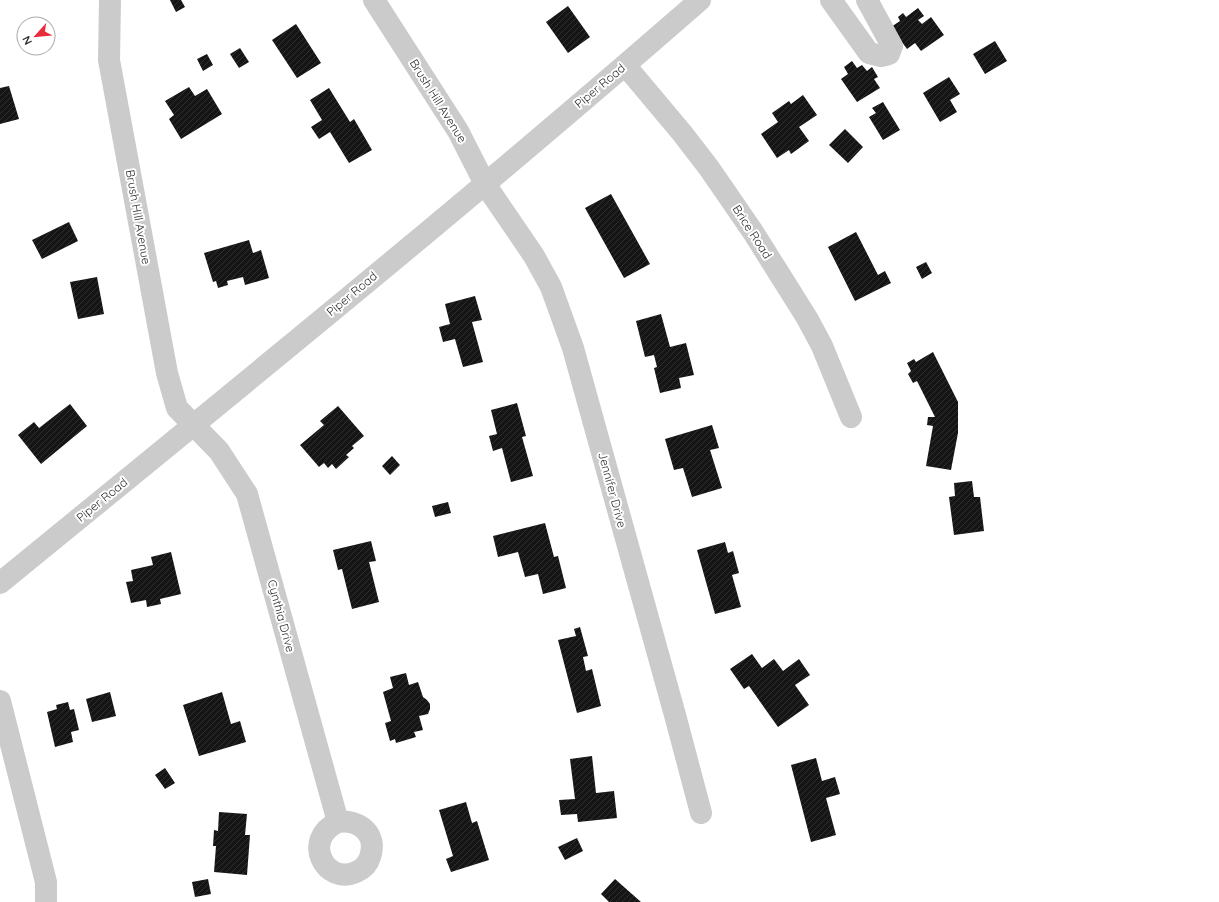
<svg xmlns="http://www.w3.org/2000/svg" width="1219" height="902" font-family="Quicksand,sans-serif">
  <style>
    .building { fill: url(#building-hatch) }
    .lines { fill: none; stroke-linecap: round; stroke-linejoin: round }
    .minor { stroke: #cbcbcb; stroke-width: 22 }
    .labels { text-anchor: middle; stroke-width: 4; stroke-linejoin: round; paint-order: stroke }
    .street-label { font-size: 12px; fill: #2e2e2e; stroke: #fff }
  </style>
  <defs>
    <pattern id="building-hatch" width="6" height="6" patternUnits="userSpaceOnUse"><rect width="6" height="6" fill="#151515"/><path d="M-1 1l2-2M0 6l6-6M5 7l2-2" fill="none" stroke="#2f2f2f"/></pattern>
  </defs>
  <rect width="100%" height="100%" fill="#fff"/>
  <!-- building -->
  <path class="building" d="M170 0H181L185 7 176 12Z
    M568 6 590 37 568 53 546 22Z
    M918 8 924 16 918 20 922 24 931 17 944 35 921 51 915 43 907 49 891 27 900 21 898 17 903 13 906 17Z
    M296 24 321 63 297 78 272 40Z
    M995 41 1007 61 985 74 973 54Z
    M240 48 249 62 239 68 230 54Z
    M207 54 213 65 203 71 197 59Z
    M852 61 857 68 862 65 867 71 872 67 878 77 874 79 880 88 857 102 841 79 848 74 844 67Z
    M949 77 960 94 950 100 957 112 940 122 923 93Z
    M9 86 19 119 0 124V88Z
    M189 87 195 96 207 89 222 114 181 139 169 119 174 115 165 101Z
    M329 88 350 122 354 119 372 150 349 163 330 132 319 139 311 127 322 120 310 100Z
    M803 95 817 115 799 127 809 141 791 154 789 150 777 158 761 134 778 122 772 113 789 101 791 104Z
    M883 102 900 130 883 140 869 117 876 113 872 108Z
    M845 129 863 147 848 163 829 145Z
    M611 194 650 264 624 278 585 208Z
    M69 222 78 241 42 259 32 240Z
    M856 232 878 275 885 271 891 283 855 301 828 247Z
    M249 240 253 253 261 250 269 278 245 285 243 277 227 281 228 285 218 288 216 281 213 282 204 253Z
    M926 262 932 273 922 279 916 267Z
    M97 277 104 314 78 319 70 282Z
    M475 296 482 320 472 322 483 362 463 367 455 339 443 342 439 327 450 324 445 304Z
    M661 314 670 347 686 343 694 375 679 378 681 388 660 393 654 368 657 367 654 355 645 357 636 321Z
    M933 352 958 402V433L951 470 926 466 933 426 927 425 928 417H935L917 381 913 383 908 374 911 371 907 363 914 359 916 362Z
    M517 403 526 436 522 437 533 476 511 482 502 448 493 451 489 436 497 434 491 410Z
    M70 404 87 426 41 464 18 435 34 422 39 428Z
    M338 406 364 436 352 446 354 448 346 455 349 457 336 469 332 464 328 468 324 463 319 467 300 445 324 425 320 421Z
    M712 425 719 448 710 450 722 488 692 497 683 468 674 470 665 439Z
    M392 456 400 465 390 475 382 466Z
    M972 481 974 497H980L984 531 954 535 949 497 955 496 954 483Z
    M448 502 451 513 435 517 432 506Z
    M545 523 554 557 558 556 566 588 543 594 538 574 525 577 518 552 498 557 493 536Z
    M371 541 376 561 369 562 379 602 352 609 342 569 338 570 333 550Z
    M725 542 728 553 733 551 739 573 732 575 741 607 715 614 697 550Z
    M171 552 181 594 160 599 161 604 147 607 146 600 131 603 126 582 133 581 131 570 153 565 151 557Z
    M580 627 588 656 583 657 586 671 592 669 601 706 577 713 558 640 576 636 574 629Z
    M752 654 762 668 774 659 783 671 799 659 810 675 795 685 809 705 778 727 749 686 744 689 730 669Z
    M406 673 409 685 418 682 423 697 427 700 430 704V709L428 714 419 716 423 730 414 732 416 737 396 743 395 739 390 741 385 723 391 721 383 692 393 688 390 677Z
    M110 692 116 716 92 722 86 699Z
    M222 692 231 724 240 721 246 742 199 756 183 705Z
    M68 702 70 710 74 709 79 730 71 732 73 742 55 747 47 712 57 709 56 705Z
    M592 756 596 793 614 791 617 818 578 822 577 814 561 815 559 800 575 799 570 759Z
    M816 758 822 781 835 777 840 794 826 798 836 835 811 842 791 765Z
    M165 768 175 783 165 789 155 775Z
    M466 802 472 823 477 821 489 860 451 872 446 859 453 856 439 810Z
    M219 812 247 814 245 835H250L247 875 214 872 216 846H213L214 830 218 831Z
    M577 838 583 851 565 860 558 847Z
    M208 879 211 894 195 897 192 882Z
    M615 879 641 902H609L601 894Z"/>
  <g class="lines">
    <!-- minor -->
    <path class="minor" d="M110 0 109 60 167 373 177 408 219 451 247 494 338 822C301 839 325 886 356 872 363 869 368 864 370 857 378 834 359 819 338 822
      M374 0 458 131 485 184 534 256 551 287 573 348 675 715 701 813
      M831 0 869 53 881 56 889 54 892 46 867 0
      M625 65 682 133 709 168 753 232 807 318 822 346 851 417
      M0 583C235 391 471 200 700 0
      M0 701 46 882V902"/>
  </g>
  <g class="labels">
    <!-- street labels -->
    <g class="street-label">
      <text transform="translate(600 86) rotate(-40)" y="4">Piper Road</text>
      <text transform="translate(438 101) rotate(58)" y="4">Brush Hill Avenue</text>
      <text transform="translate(138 217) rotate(80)" y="4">Brush Hill Avenue</text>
      <text transform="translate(752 232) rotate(57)" y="4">Brice Road</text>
      <text transform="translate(352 294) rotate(-40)" y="4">Piper Road</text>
      <text transform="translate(612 490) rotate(75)" y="4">Jennifer Drive</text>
      <text transform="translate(102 500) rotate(-39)" y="4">Piper Road</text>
      <text transform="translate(281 616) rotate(75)" y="4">Cynthia Drive</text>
    </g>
  </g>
  <!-- north arrow -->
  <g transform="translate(36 36) rotate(243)"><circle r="19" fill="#ffffff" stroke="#ababab"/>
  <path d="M0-3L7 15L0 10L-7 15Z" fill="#e92c3c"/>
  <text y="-6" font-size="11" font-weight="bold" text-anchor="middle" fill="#2e2e2e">N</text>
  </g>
</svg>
